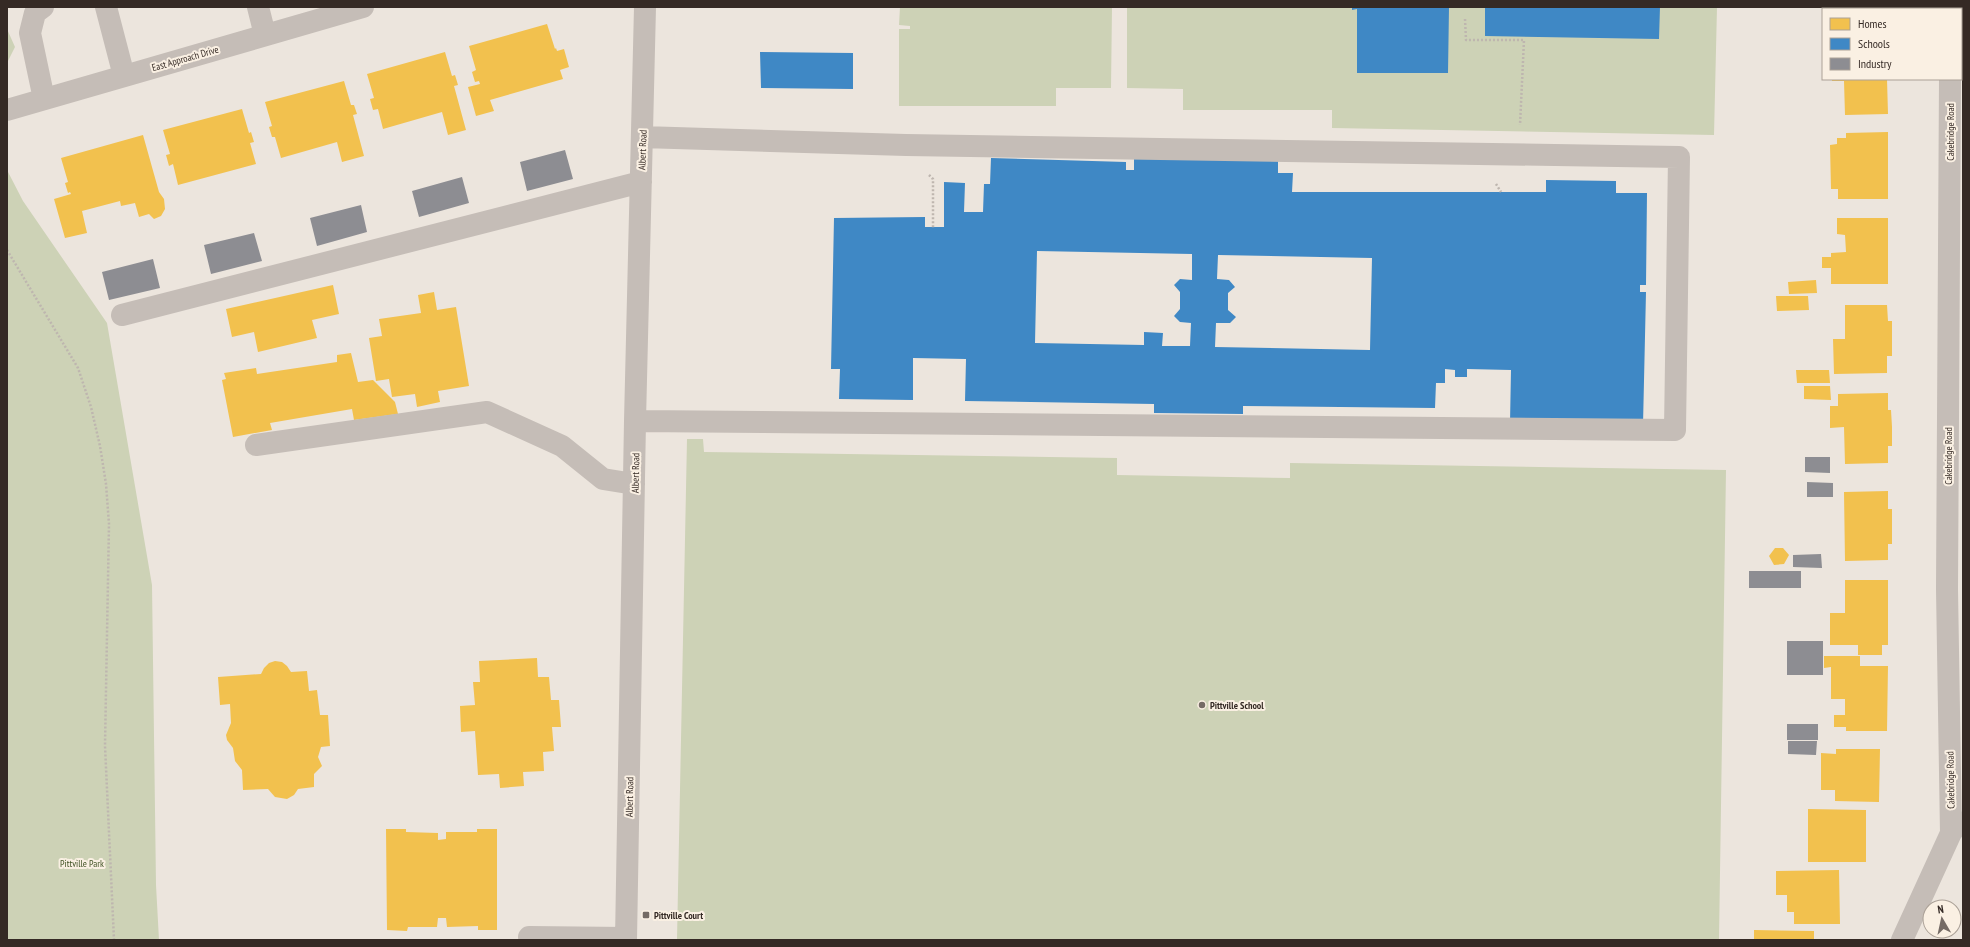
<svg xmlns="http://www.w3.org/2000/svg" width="1970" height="947" font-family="'PT Sans Narrow',sans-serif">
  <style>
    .green { fill: #cdd2b6 }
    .homes { fill: #f2c14e }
    .schools { fill: #3f88c5; fill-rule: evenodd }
    .industry { fill: #8d8d92 }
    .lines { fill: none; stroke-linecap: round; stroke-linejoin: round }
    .path { stroke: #beb6af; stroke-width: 2.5; stroke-dasharray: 2 2; stroke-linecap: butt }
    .minor { stroke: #c5bdb7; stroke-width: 22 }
    .poi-dot { fill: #756b65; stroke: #faf0e3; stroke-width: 1.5 }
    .labels { text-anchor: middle; stroke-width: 4; stroke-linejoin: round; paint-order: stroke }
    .street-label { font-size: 10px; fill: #352a25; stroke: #faf0e3 }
    .poi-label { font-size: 10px; font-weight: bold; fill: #352a25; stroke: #faf0e3; text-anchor: start }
    .park-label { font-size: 10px; fill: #445528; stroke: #faf0e3 }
  </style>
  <rect width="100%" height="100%" fill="#ece5dd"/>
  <!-- green -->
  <path class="green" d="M900 7H1112L1111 88H1056V106H899V29H910V26L899 25Z
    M1127 7H1717L1714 135 1332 128V110H1183V89L1127 88Z
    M7 29 15 47 7 63Z
    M7 170 23 201 107 323 152 585 156 885 159 940H7Z
    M687 439H703L704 452 1117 458V475L1290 478V463L1726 470 1719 940H677Z"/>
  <!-- homes -->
  <path class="homes" d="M1845 7H1892V9H1845Z
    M547 24 555 49 556 48 557 51 564 49 569 67 560 70 563 79 490 100 494 111 476 116 468 87 480 84 479 81 475 82 472 72 476 70 469 46Z
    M445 52 452 76 455 75 458 85 454 86 466 130 448 135 442 112 383 129 378 109 373 110 370 99 374 98 367 74Z
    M1832 79H1887L1888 114 1845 115 1844 81H1832Z
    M344 81 351 105H354L357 114 353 115 364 156 342 162 337 142 281 158 275 137H272L269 127 272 126 265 102Z
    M242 109 249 133 251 132 254 142 250 143 256 164 178 185 173 164 169 166 166 155 170 154 163 130Z
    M1888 132V199H1838V189H1831L1830 145 1837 144V138H1846V133Z
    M143 135 159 192 164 199 165 209 161 216 154 219 149 214 139 217 135 203 121 206 120 201 82 211 87 233 65 238 54 199 71 194 70 192 68 193 65 183 68 182 61 158Z
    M1837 218H1888V284H1831V268H1822V257H1831V253L1846 252 1845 235 1837 234Z
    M1816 280 1817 293 1789 294 1788 282Z
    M333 285 339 314 312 320 317 338 258 352 254 332 232 337 226 309Z
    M434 292 437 310 456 307 469 386 438 391 440 402 417 407 415 394 392 397 389 379 376 381 369 338 382 336 379 319 421 313 418 295Z
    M1776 296H1808L1809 310 1777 311Z
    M1845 305H1887L1888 321H1892V356H1887V373L1834 374 1833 339H1845Z
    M351 353 358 382 373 380 395 402 398 414 354 420 352 409 270 423 272 430 233 437 222 380 226 379 224 373 256 368 257 374 337 362V355Z
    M1796 370H1829L1830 383H1797Z
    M1804 386H1830L1831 400 1804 399Z
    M1888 393V410H1891L1892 427V446H1888V463L1845 464 1844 427 1830 428V406H1838V394Z
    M1888 491V509H1892V544H1888V560L1845 561 1844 492Z
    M1775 548H1783L1789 555 1784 564 1774 565 1769 556Z
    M1845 580H1888V645H1882V655H1858V645H1830V613H1845Z
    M1824 656H1860V666H1888L1887 731H1846V727H1834V715H1845V699H1831V667L1824 668Z
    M537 658 538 677H549L551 700H559L561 727H552L554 751 543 752 544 771 523 772 524 786 500 788 499 774 478 775 475 731 461 732 460 706 475 705 473 682H480L479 661Z
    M275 661 282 662 287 666 291 672 307 671 309 691 317 690 320 715H328L330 746 321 747 318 757 322 766 314 774V787L298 789 294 795 287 799 275 797 268 789 243 790 242 770 235 761 233 748 227 740 226 735 231 723 230 704 220 705 218 677 261 674 264 668 269 663Z
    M1836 749H1880L1879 802 1835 801V790H1821V753L1836 754Z
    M1808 809 1866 810V862H1808Z
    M386 829H406V832L438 833V840L446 839V832H477V829H497V930H478V926L447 927 446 918H438L437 927H408L407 931 387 930Z
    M1839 870 1840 924H1794V912H1787V895H1776V871Z
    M1754 930 1814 931V940H1754Z"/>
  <!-- schools -->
  <path class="schools" d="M1352 7H1449L1448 73H1357V9L1352 10Z
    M1485 7H1660L1659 39 1485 36Z
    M760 52 853 53V89L761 88Z
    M1134 155 1278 157V173H1293L1292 192H1546V180L1616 181V193H1647L1646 285H1640V292H1646L1643 425 1510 423 1511 370 1467 369V377H1455V370L1445 369V383H1436L1435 408 1243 406V414L1154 413V404L965 401 966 359 913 358V400L839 399 840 369H831L834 218 925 217V227H944V182L965 183 964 212H983L984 184H990L991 158 1126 162V170H1134ZM1037 251 1192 254V280L1180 279 1174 285 1180 292V309L1174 316 1180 322 1191 323 1190 346H1162L1163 333 1144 332V345L1035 343ZM1218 255 1372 258 1370 350 1215 347 1216 323H1230L1236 317 1228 310V293L1235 287 1229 280 1217 279Z"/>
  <!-- industry -->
  <path class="industry" d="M565 150 573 179 527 191 520 162Z
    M462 177 469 203 419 217 412 191Z
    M361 205 367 232 317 246 310 218Z
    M254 233 262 261 211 274 204 245Z
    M153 259 160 288 109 300 102 272Z
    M1805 457H1830V473L1805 472Z
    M1807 482 1833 483V497H1807Z
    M1821 554 1822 568 1793 567V555Z
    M1749 571H1801V588H1749Z
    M1787 641H1823V675H1787Z
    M1787 724H1818V740H1787Z
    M1788 741H1817L1816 755 1788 754Z"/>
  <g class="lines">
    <!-- path -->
    <path class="path" d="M1465 19 1466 40H1524L1520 125
      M929 175 933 179V228
      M1496 184 1501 192
      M7 250 78 368 91 407 100 446 106 484 109 524 105 746 114 940"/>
    <!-- minor -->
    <path class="minor" d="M43 7 35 13 30 33 44 99
      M106 7 124 76
      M258 7 265 35
      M1951 9V7
      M1950 79 1947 589 1951 833
      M7 110 363 7
      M122 315 641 182
      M635 421 1675 430 1679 157 906 145 642 137
      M256 445 487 412 562 446 603 479 634 484
      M529 937 626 938
      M626 940 635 421 645 7
      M1902 940 1951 833 1959 822"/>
  </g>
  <!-- markers -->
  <g class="poi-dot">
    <circle cx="1202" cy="705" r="4"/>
    <rect x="642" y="911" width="8" height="8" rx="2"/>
  </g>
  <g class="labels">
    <!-- street labels -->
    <g class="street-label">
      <text transform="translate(185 58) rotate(-16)" y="4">East Approach Drive</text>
      <text transform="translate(1950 132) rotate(-90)" y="4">Cakebridge Road</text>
      <text transform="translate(642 150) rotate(-88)" y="4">Albert Road</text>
      <text transform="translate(1948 456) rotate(-90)" y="4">Cakebridge Road</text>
      <text transform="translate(635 473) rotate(-89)" y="4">Albert Road</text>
      <text transform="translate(1950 780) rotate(-91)" y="4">Cakebridge Road</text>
      <text transform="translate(629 797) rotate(-89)" y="4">Albert Road</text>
    </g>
    <!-- poi labels -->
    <g class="poi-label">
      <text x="1210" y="709">Pittville School</text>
      <text x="654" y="919">Pittville Court</text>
    </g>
    <!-- park labels -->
    <g class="park-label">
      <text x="82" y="867">Pittville Park</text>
    </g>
  </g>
  <!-- border -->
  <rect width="1970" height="947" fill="none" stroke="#352a25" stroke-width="16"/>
  <!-- legend -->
  <rect x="1822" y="8" width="140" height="72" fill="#faf0e3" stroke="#aba197"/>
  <rect x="1830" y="18" width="20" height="12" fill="#f2c14e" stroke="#aba197"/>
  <text x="1858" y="28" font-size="12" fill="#352a25">Homes</text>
  <rect x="1830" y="38" width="20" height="12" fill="#3f88c5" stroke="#aba197"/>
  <text x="1858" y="48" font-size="12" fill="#352a25">Schools</text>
  <rect x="1830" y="58" width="20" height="12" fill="#8d8d92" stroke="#aba197"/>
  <text x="1858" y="68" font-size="12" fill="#352a25">Industry</text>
  <!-- north arrow -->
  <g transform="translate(1942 919) rotate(351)"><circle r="19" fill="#faf0e3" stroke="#aba197"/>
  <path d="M0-3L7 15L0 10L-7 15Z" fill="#756b65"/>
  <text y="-6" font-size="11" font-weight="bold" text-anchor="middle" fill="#352a25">N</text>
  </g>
</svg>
